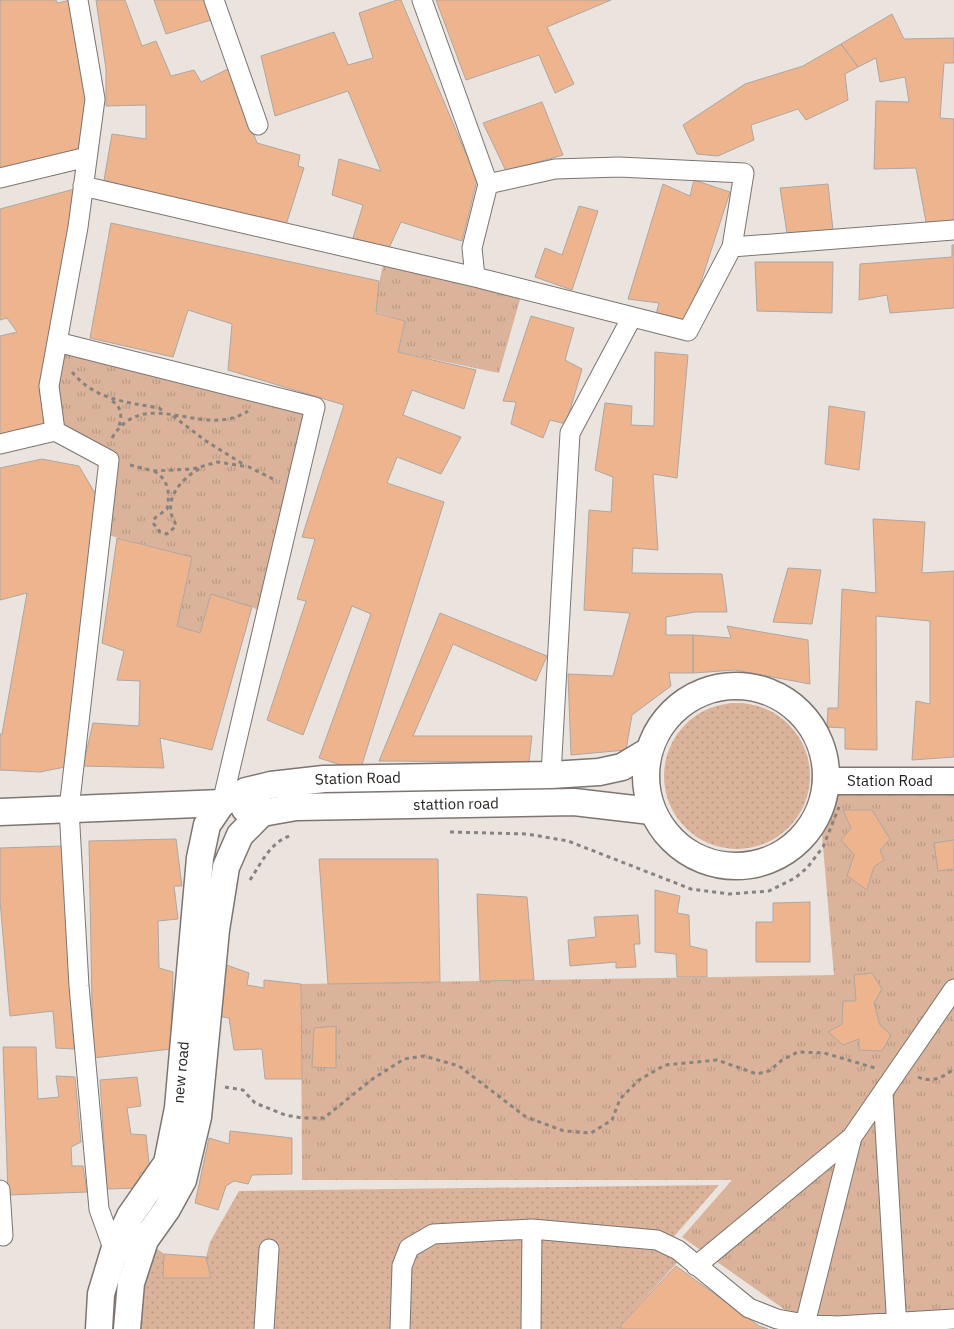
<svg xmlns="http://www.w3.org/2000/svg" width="954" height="1329" font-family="'IBM Plex Sans',sans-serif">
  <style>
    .grass { fill: url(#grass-dots) }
    .park { fill: url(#park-tufts) }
    .building { fill: #eeb48e; stroke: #aea7a2 }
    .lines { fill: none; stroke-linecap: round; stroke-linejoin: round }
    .street-casing { stroke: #7c7571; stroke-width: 21 }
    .secondary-casing { stroke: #7c7571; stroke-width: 29 }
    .path { stroke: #88837f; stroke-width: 3; stroke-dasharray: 4 4; stroke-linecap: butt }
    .street { stroke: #fff; stroke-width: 19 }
    .secondary { stroke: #fff; stroke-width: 26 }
    .labels { text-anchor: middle; stroke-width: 4; stroke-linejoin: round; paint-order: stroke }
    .street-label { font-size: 15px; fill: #211e1c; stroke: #fff }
  </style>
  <defs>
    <pattern id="grass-dots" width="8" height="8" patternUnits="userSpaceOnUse" patternTransform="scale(1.25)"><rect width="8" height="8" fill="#dab39a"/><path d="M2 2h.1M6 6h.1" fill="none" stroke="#bb9a84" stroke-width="1.8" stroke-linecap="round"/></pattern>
    <pattern id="park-tufts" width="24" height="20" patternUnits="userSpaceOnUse" patternTransform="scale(1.25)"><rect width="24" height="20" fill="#dab39a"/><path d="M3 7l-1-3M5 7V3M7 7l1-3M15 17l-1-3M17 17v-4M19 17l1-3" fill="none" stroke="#bb9a84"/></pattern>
  </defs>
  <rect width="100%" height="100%" fill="#eae3de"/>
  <!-- grass -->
  <path class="grass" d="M664 776a73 73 0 1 1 146 0a73 73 0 1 1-146 0Z
    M719 1185 671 1240 684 1255 621 1325V1329H127L145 1240 164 1254 163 1277 210 1278 206 1257 210 1242 239 1191Z"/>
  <!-- park -->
  <path class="park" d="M385 256 523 289 499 373 398 352 405 321 373 311Z
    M57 342 315 407 266 614 252 607 211 595 200 633 177 626 192 557 100 533 108 460 55 431Z
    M826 781H954V1319L805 1324 682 1237 732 1180H302L301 984 834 975 820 811Z"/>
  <!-- building -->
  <path class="building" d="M0 0H56L57 3 71 0 88 105 81 151 0 170Z
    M96 0H125L142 46 156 41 171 76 194 70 201 82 230 68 257 143 300 155 298 166 304 168 285 228 104 180 112 134 146 139V105L106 106V69Z
    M154 0H205L211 20 166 34Z
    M397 0H401L477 180 462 241 401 222 389 248 353 238 363 205 332 195 339 159 381 171 348 91 275 116 261 56 334 32 348 65 373 58 359 13Z
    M436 0H611L547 27 574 84 555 93 539 55 466 80Z
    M892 14 904 39 954 38V63H944L940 118 954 119V223L926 222 916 168 874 169 876 101 909 102 905 77 880 82 876 58 858 67 841 44Z
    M841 44 858 67 845 74 848 100 806 120 798 109 751 125 754 140 718 156 697 154 683 125 745 84 803 66Z
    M542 102 563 155 506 171 483 123Z
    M694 180 730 192 698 291 683 326 655 318 659 303 628 299 663 184 690 196Z
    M828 184 833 230 787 233 780 188Z
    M78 188 60 296 39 392 49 425 0 437V336L17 332 7 318 0 320V209Z
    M579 206 598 211 572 290 535 277 545 248 562 255Z
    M111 223 379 281 376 313 405 321 398 352 476 370 464 409 412 390 403 415 461 437 441 474 397 457 387 483 444 502 360 771 319 758 371 614 352 606 303 735 267 720 306 601 297 599 315 539 302 537 344 405 228 370 232 324 188 310 173 357 90 338Z
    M952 245H954V308L890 313 887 295 859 300 860 264 952 257Z
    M755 262H833L832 313 757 311Z
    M531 316 574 328 565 360 582 369 566 424 550 420 543 438 511 424 516 402 503 401Z
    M655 352 688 355 677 478 653 474 658 550 633 548 632 573 722 574 727 612H695L666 617V635H693V673H669L671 686 632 715 626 750 571 755 568 674 613 676 630 613 584 610 589 510 611 512 613 477 595 470 605 403 632 406 631 425 654 426Z
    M829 406 865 412 859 470 825 464Z
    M42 459 79 466 96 495 65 767 40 772 0 770V734H2L27 593 0 600V468Z
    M873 519 925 522 922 573 954 571V757L912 760 916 701 930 704V621L876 616 877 750 845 749V728L827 727 828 708H838L842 589 876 593Z
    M117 538 192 557 177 626 200 633 211 594 252 607 212 750 160 738 164 768 83 766 93 723 139 726 140 681 117 680 124 651 102 643Z
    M788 568 821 570 812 624 773 622Z
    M440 613 547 656 536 681 453 644 413 736H532L529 762 379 761Z
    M727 626 808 640 810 684 735 670 693 673V635L731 638Z
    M843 810H872L890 839 880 850 884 860 874 867 867 890 847 876 854 855 841 840 851 828Z
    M176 839 182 886H174L178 919 158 921 159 968 173 972 171 1049 93 1058 89 841Z
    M954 840V869L938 871 934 843Z
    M62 846 74 1049 56 1048 53 1011 10 1016 0 901V848Z
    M319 859H438L440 982 328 984Z
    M655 890 680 896 677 913 689 915 690 946 707 950V977H677L676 954 655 952Z
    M477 894 527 897 534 980 480 981Z
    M810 902V962H756V922H773V903Z
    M638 915 640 944H634L636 967 616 968V962L570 966 568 940 596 937 594 917Z
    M221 963 249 973 247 985 264 988V980L301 984 302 1079H265L262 1049 234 1050 229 1018 217 1016Z
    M872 973 882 989 874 1003 880 1025 891 1035 882 1051 859 1050V1039L843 1045 828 1032 842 1024 843 1001H856L854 975Z
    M336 1026V1068L312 1067 314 1028Z
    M3 1047H36L38 1099 59 1097 56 1076 75 1077 81 1142 71 1147 72 1166H83L87 1192 8 1195Z
    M137 1077 141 1106 127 1108 131 1134 146 1135 150 1173H140V1188L107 1189 100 1080Z
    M230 1131 292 1138V1174L252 1175 248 1184 234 1181 226 1186 218 1210 195 1203 209 1138 229 1144Z
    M164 1254 206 1257 211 1278H163Z
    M676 1266 759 1326 768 1329H621V1325Z"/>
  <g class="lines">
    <!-- street casing -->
    <g class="street-casing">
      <path id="street" d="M78 0 95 99 78 227 49 386 55 431 109 460 69 809 79 986 99 1209 114 1251 120 1253
        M214 0 258 125
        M422 0 488 184
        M0 178 87 157
        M83 186 475 277 688 331 732 247 744 173 619 167 555 169 488 184 472 248 475 277
        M732 247 954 230
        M57 342 315 407 222 803
        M0 444 55 431
        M551 775 570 433 632 317
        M954 989 852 1137 805 1324 837 1326 954 1319
        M883 1093 897 1329
        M0 1190 3 1236
        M696 1266 852 1137
        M264 1329 269 1249
        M400 1329 402 1266 409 1248 433 1234 532 1229 657 1240 678 1250 749 1308 777 1319 805 1324
        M531 1329 532 1229"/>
    </g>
    <!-- secondary casing -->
    <g class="secondary-casing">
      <g id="secondary">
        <circle cx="736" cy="776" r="90"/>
        <path id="s1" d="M826 781H954"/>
        <path id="s2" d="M245 809 262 813 296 807 574 802 651 811"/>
        <path id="s3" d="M0 812 222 803 246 791 271 785 324 779 551 775 599 772 622 767 647 752"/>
        <path id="s4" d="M99 1329 101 1294 114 1251 130 1216 167 1163 178 1108 200 858 207 825 222 803"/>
        <path d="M127 1329 131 1283 145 1240 167 1209 183 1180 198 1117 216 930 226 867 240 835 262 813"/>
      </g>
    </g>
    <!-- path -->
    <path class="path" d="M72 372C95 400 126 402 159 408L165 412
      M112 401C122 407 122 416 119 426
      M173 416 206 441 246 466
      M112 438C145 383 203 441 248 411
      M130 465 153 471 192 469 218 462 249 467 275 480
      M154 471C169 480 170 493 167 509L155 518 153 523 160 532 167 534 176 526C175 521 171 517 171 511 168 493 186 475 201 468
      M450 832 527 834 568 841 691 889 729 894 769 891 795 878 807 868 823 847 839 807
      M250 880C262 862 270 842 292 835
      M918 1077C931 1083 942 1078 954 1069
      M225 1087 243 1090 255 1103 285 1115 302 1118H324L371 1080 404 1059 424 1056 459 1066 526 1117 564 1131 591 1133 612 1120 620 1099 639 1080 665 1065 717 1060 757 1074 769 1071 782 1060 798 1052 824 1053 875 1068"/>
    <!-- street -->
    <use href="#street" class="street"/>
    <!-- secondary -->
    <use href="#secondary" class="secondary"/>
  </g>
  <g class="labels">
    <!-- street labels -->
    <g class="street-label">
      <text dy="5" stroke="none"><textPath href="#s3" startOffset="362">Station Road</textPath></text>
      <text dy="5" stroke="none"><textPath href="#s1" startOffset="64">Station Road</textPath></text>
      <text dy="5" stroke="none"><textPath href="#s2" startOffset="212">stattion road</textPath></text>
      <text dy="5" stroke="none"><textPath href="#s4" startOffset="275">new road</textPath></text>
    </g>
  </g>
</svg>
